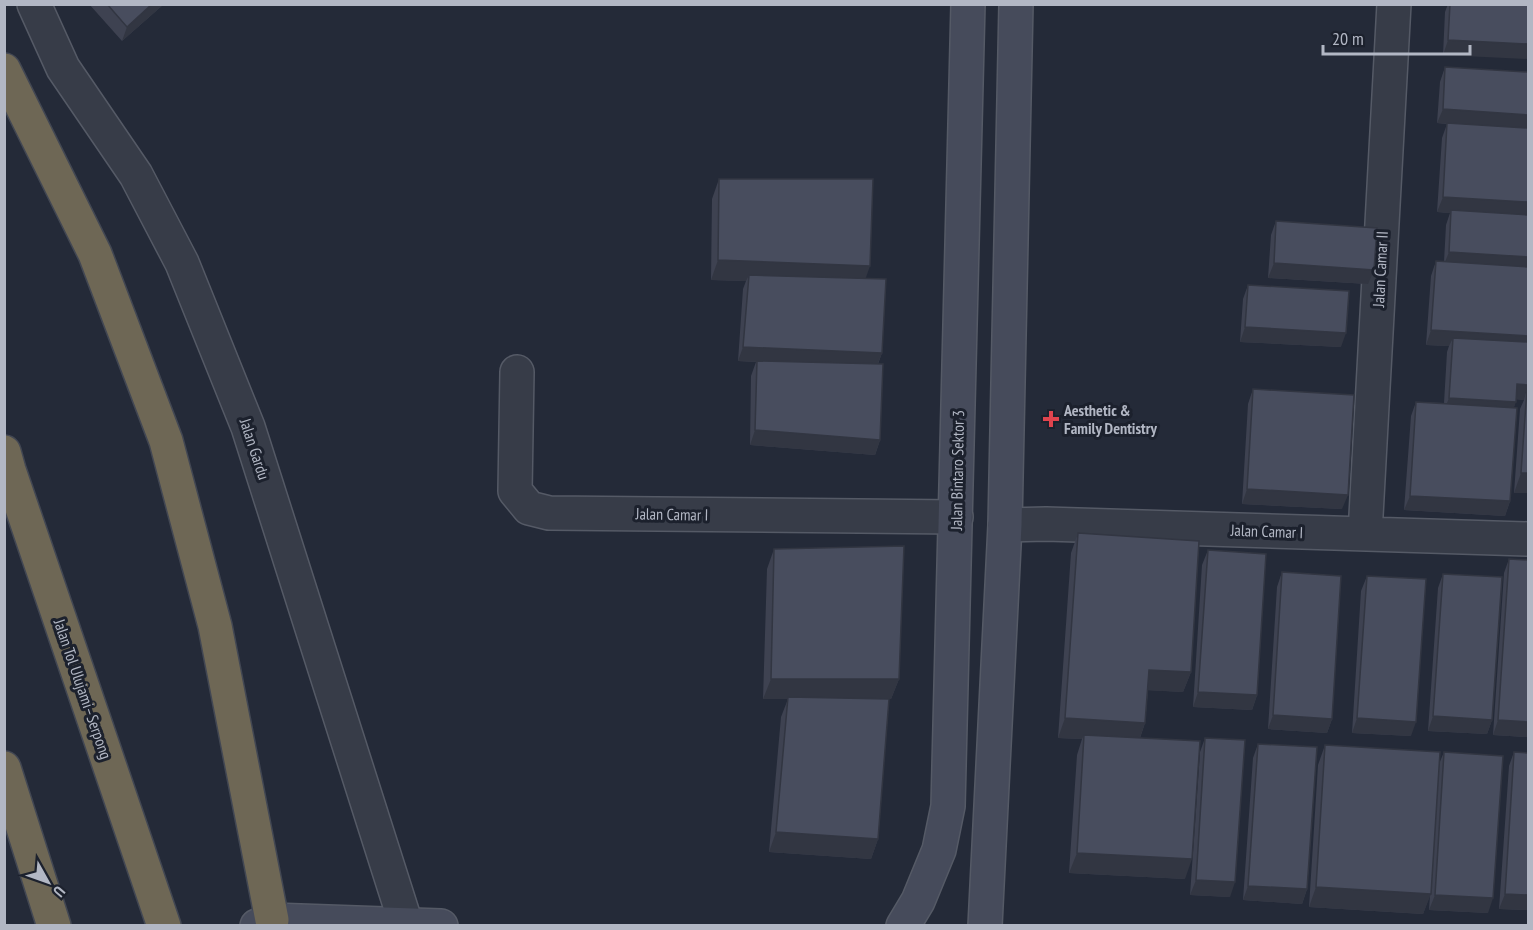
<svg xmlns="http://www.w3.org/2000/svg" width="1533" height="930" font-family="'PT Sans Narrow',sans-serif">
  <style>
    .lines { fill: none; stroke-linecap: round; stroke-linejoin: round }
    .minor-casing { stroke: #555a66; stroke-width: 36 }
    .secondary-casing { stroke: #555a66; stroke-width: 36 }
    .motorway-casing { stroke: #424753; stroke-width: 36 }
    .minor { stroke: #373c48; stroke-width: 33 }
    .secondary { stroke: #464b5b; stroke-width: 33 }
    .motorway { stroke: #6e6755; stroke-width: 33 }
    .wall { fill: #3e4251 }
    .shaded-wall { fill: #323642 }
    .building { fill: #484d5e; stroke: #323642; stroke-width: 1.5 }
    .health-dot { fill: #e0444e; stroke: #1c212d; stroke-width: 2 }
    .labels { text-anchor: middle; stroke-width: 6; stroke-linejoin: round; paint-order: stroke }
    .street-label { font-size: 16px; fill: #b2b7c4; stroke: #1c212d }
    .poi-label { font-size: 16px; font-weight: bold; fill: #b2b7c4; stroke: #1c212d; text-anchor: start }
  </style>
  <rect width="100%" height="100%" fill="#242a38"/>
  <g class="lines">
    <!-- minor casing -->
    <g class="minor-casing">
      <path id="minor" d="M34 4 63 68 136 175 182 263 248 427 406 924
        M517 372 515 491 529 508 549 513 956 517
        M1005 525 1046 524 1528 539
        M1365 534 1394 4"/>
    </g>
    <!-- secondary casing -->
    <g class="secondary-casing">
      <path id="secondary" d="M257 926 272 920 441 926
        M903 926 918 901 939 850 948 806 968 4
        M985 926 1005 525 1016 4"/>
    </g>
    <!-- motorway casing -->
    <g class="motorway-casing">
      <path id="motorway" d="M4 70 95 254 166 441 215 626 272 920
        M4 452 9 470 164 926
        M4 768 54 926"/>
    </g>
    <!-- minor -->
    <use href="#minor" class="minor"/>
    <!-- secondary -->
    <use href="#secondary" class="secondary"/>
    <!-- motorway -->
    <use href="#motorway" class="motorway"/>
  </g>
  <!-- wall -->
  <path class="wall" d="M89 4H164L122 41Z
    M1448 4H1528L1443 55 1445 12Z
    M1445 67 1528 72V493H1514L1520 409 1524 400 1516 399 1514 407 1510 501 1505 516 1404 510 1411 416 1416 402 1444 403 1447 352 1449 346 1426 345 1431 276 1436 261 1444 262 1446 225 1450 213 1437 212 1442 138 1447 124 1437 123 1440 82Z
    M719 179 866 279 882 353 878 364 880 440 875 455 750 445 751 376 756 362 738 361 743 289 746 281 711 280 712 199Z
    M1276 221 1368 284 1268 278 1271 235Z
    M1248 285 1341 347 1240 342 1243 299Z
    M1253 389 1342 509 1242 504 1248 404Z
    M1078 533 1191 672 1183 692 1148 690 1145 723 1140 738 1185 879 1069 873 1077 755 1082 739 1058 738 1071 553Z
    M774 549 899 679 891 699H889L878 839 871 859 769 852 781 717 788 699H763L767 569Z
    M1208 550 1257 695 1252 710 1193 707 1202 565Z
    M1509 559 1528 737 1493 735 1504 573Z
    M1282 572 1332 719 1327 733 1268 729 1277 587Z
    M1443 574 1492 720 1487 734 1428 731 1438 588Z
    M1367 576 1411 736 1352 733 1361 591Z
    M1205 738 1230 897 1190 895 1200 752Z
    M1258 744 1307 889 1302 904 1243 900 1253 758Z
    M1325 745 1439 764 1444 752 1488 913 1429 910 1430 895 1423 914 1309 907 1318 765Z
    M1514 752 1528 910 1499 909 1509 766Z"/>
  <!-- shaded-wall -->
  <path class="shaded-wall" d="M152 4H164L122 41 127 27Z
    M1448 40 1528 44V59L1443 55Z
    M1443 109 1528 115V130L1437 123Z
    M1443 197 1528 202V217L1451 210 1450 213 1437 212Z
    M1449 252 1528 257V272L1443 267Z
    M718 260 870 266 863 286 749 275 746 281 711 280Z
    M1274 263 1374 270 1368 284 1268 278Z
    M1245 327 1346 333 1341 347 1240 342Z
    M1431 330 1528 336V351L1453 338 1449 346 1426 345Z
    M743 347 882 353 876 368 738 361Z
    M1517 384 1528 385V400L1527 389 1524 400 1512 399Z
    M1449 398 1516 402 1510 417 1443 413Z
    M755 430 880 440 875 455 750 445Z
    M1521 473H1528V493H1514Z
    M1247 489 1348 495 1342 509 1242 504Z
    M1410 496 1510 501 1505 516 1404 510Z
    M1149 670 1191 672 1183 692 1142 690Z
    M771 679H899L891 699H763Z
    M1198 692 1257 695 1252 710 1193 707Z
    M1273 715 1332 719 1327 733 1268 729Z
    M1433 716 1492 720 1487 734 1428 731Z
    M1065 718 1145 723 1138 743 1084 735 1082 739 1058 738Z
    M1357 718 1416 722 1411 736 1352 733Z
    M1498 720 1528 722V737L1493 735Z
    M776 832 878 839 871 859 769 852Z
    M1077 853 1192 859 1185 879 1069 873Z
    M1196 880 1235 882 1230 897 1190 895Z
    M1248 886 1307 889 1302 904 1243 900Z
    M1316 887 1431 894 1423 914 1309 907Z
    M1505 894 1528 895V910L1499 909Z
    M1435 895 1493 898 1488 913 1429 910Z"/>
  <!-- building -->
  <path class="building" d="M107 4H152L127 27Z
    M1450 4H1528V44L1448 40Z
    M1445 67 1528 72V115L1443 109Z
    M1447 123 1528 128V202L1443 197Z
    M719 179H873L870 266 718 260Z
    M1451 210 1528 215V257L1449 252Z
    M1276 221 1377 228 1374 270 1274 263Z
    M1436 261 1528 267V336L1431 330Z
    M749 275 886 279 882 353 743 347Z
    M1248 285 1349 291 1346 333 1245 327Z
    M1453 338 1528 342V385L1517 384 1516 402 1449 398Z
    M757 361 883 364 880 440 755 430Z
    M1253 389 1354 395 1348 495 1247 489Z
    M1527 389H1528V473H1521Z
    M1416 402 1517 408 1510 501 1410 496Z
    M1078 533 1199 541 1191 672 1149 670 1145 723 1065 718Z
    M904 546 899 679H771L774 549Z
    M1208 550 1266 554 1257 695 1198 692Z
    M1509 559 1528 560V722L1498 720Z
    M1282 572 1341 576 1332 719 1273 715Z
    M1443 574 1502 577 1492 720 1433 716Z
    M1367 576 1426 579 1416 722 1357 718Z
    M788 697 889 699 878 839 776 832Z
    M1084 735 1200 741 1192 859 1077 853Z
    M1205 738 1245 740 1235 882 1196 880Z
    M1258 744 1317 747 1307 889 1248 886Z
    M1325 745 1440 752 1431 894 1316 887Z
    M1444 752 1503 756 1493 898 1435 895Z
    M1514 752 1528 753V895L1505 894Z"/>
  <!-- markers -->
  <path class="health-dot" d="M1048 410h6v6h6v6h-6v6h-6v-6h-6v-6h6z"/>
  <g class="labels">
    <!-- street labels -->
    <g class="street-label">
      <text transform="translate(1380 269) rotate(-87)" y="6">Jalan Camar II</text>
      <text transform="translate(255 449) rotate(72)" y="6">Jalan Gardu</text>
      <text transform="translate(957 470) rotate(-89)" y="6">Jalan Bintaro Sektor 3</text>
      <text transform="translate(672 514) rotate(1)" y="6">Jalan Camar I</text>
      <text transform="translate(1267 531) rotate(2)" y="6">Jalan Camar I</text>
      <text transform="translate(83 689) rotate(71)" y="6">Jalan Tol Ulujami–Serpong</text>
    </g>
    <!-- poi labels -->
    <g class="poi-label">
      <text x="1064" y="416">Aesthetic &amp;<tspan x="1064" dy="18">Family Dentistry</tspan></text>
    </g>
  </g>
  <!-- border -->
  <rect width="1533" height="930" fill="none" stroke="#b2b7c4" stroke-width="12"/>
  <!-- north arrow -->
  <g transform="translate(48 882) rotate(130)" stroke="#1c212d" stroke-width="4.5" paint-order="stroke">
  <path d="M0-4.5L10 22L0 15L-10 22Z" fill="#b2b7c4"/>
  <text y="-9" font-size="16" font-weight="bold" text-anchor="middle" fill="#b2b7c4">U</text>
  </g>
  <!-- scale -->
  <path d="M1323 45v9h147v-9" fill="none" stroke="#b2b7c4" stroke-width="3"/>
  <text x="1332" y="45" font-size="18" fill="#b2b7c4" stroke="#1c212d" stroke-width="4.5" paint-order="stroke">20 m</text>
</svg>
